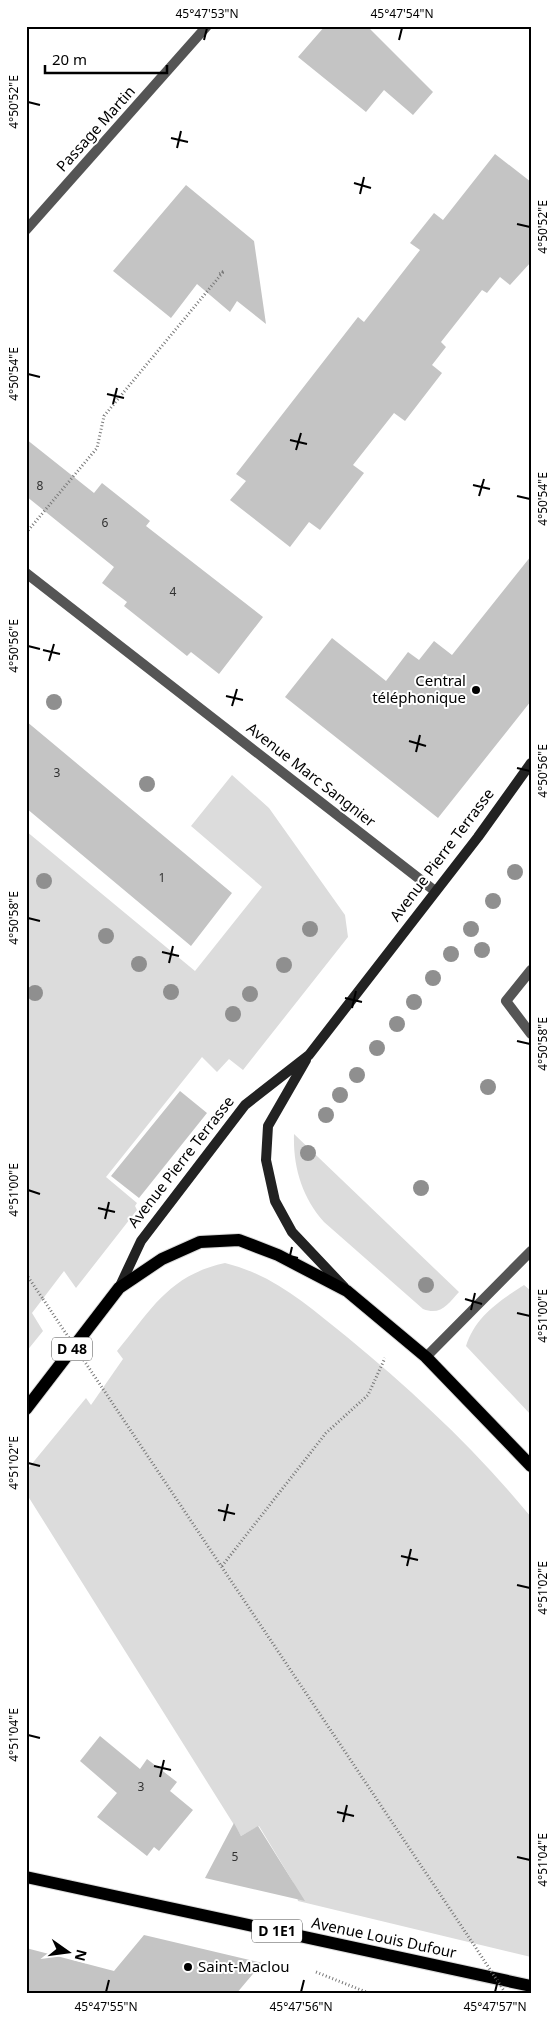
<svg xmlns="http://www.w3.org/2000/svg" width="557" height="2020" font-family="'Noto Sans',sans-serif">
  <style>
    .green { fill: #dcdcdc }
    .building { fill: #c4c4c4 }
    .lines { fill: none; stroke-linecap: round; stroke-linejoin: round }
    .primary-casing { stroke: #dbdbdb; stroke-width: 14 }
    .path { stroke: #777; stroke-width: 3; stroke-dasharray: 1 2.5; stroke-linecap: butt }
    .lane { stroke: #555; stroke-width: 10 }
    .street { stroke: #555; stroke-width: 10 }
    .secondary { stroke: #222; stroke-width: 10 }
    .primary { stroke: #000; stroke-width: 12 }
    .path-bridge { stroke: #777; stroke-width: 3; stroke-dasharray: 1 2.5; stroke-linecap: butt }
    .tree { fill: #8f8f8f }
    .ticks { fill: none; stroke: #000; stroke-width: 2 }
    .poi-dot { fill: #000; stroke: #fff; stroke-width: 2 }
    .labels { text-anchor: middle; stroke-width: 4; stroke-linejoin: round; paint-order: stroke }
    .number-label { font-size: 12px; fill: #313131 }
    .shield { fill: #fff; stroke: #4c4c4c; stroke-width: 1 }
    .shield-label { font-size: 14px; font-weight: bold; fill: #000 }
    .street-label { font-size: 15px; fill: #000; stroke: #fff }
    .poi-label { font-size: 15px; fill: #000; stroke: #fff; text-anchor: end }
    .neatline { fill: none; stroke: #000; stroke-width: 2 }
    .ticks-label { font-size: 12px; text-anchor: middle; fill: #000 }
  </style>
  <rect width="100%" height="100%" fill="#fff"/>
  <!-- green -->
  <path class="green" d="M232 775 269 808 345 915 348 937 243 1070 229 1059 217 1072 202 1057 106 1177 137 1203 135 1206 137 1210 76 1288 64 1271 32 1313 43 1331 26 1352V831L195 971 262 887 191 826Z
    M294 1134 459 1292C448 1304 441 1316 423 1309L324 1222C302 1197 293 1167 294 1134Z
    M225 1263C274 1275 308 1306 347 1337 414 1392 476 1450 531 1517V1957L298 1901 293 1882 259 1826 241 1836 26 1493V1471L86 1398 91 1405 123 1359 117 1351C151 1310 169 1275 225 1263Z
    M524 1285 531 1291V1415L466 1346C475 1317 499 1301 524 1285Z"/>
  <!-- building -->
  <path class="building" d="M325 26H367L433 92 413 115 384 90 366 112 298 57Z
    M495 154 531 182V262L510 285 500 277 487 293 482 290 441 342 446 347 432 365 442 373 405 421 394 413 353 465 364 473 320 530 309 522 290 547 230 500 246 481 236 474 358 317 364 322 420 250 410 243 434 213 443 220Z
    M186 185 254 241 266 324 237 301 230 312 197 284 171 318 113 271Z
    M26 439 94 493 102 483 150 521 146 526 263 617 219 674 191 652 187 656 124 606 127 602 102 583 114 567 26 496Z
    M531 556V701L438 818 285 697 332 638 386 681 408 652 419 660 434 641 452 655Z
    M26 721 232 893 191 946 26 808Z
    M180 1091 207 1113 139 1198 111 1176Z
    M100 1736 140 1769 147 1759 177 1782 170 1791 193 1810 159 1851 154 1847 147 1856 97 1817 117 1793 80 1761Z
    M234 1823 241 1836 258 1826 305 1901 205 1878Z
    M144 1935 262 1963 236 1994H26V1948L114 1971Z"/>
  <g class="lines">
    <!-- primary casing -->
    <g class="primary-casing">
      <path id="primary" d="M26 1409 119 1288 162 1259 200 1242 239 1240 278 1255 347 1291 426 1357 531 1466
        M26 1877 531 1986"/>
    </g>
    <!-- path -->
    <path class="path" d="M26 533 97 448 104 416 224 271 219 274
      M26 1274 43 1299
      M103 1389 472 1942
      M222 1566 326 1433 368 1395 385 1358
      M316 1972 371 1994"/>
    <!-- lane -->
    <path class="lane" d="M531 970 506 1001 531 1034
      M426 1357 531 1251"/>
    <!-- street -->
    <path class="street" d="M26 230 207 26
      M26 573 435 891"/>
    <!-- secondary -->
    <path class="secondary" d="M306 1060 268 1126 266 1160 275 1201 292 1232 344 1287
      M119 1288 141 1241 245 1105 309 1055 478 837 531 763"/>
    <!-- primary -->
    <use href="#primary" class="primary"/>
    <!-- path-bridge -->
    <path class="path-bridge" d="M43 1299 103 1389
      M472 1942 506 1994"/>
  </g>
  <!-- trees -->
  <g class="tree">
    <circle cx="54" cy="702" r="8"/>
    <circle cx="147" cy="784" r="8"/>
    <circle cx="515" cy="872" r="8"/>
    <circle cx="44" cy="881" r="8"/>
    <circle cx="493" cy="901" r="8"/>
    <circle cx="310" cy="929" r="8"/>
    <circle cx="471" cy="929" r="8"/>
    <circle cx="106" cy="936" r="8"/>
    <circle cx="482" cy="950" r="8"/>
    <circle cx="451" cy="954" r="8"/>
    <circle cx="139" cy="964" r="8"/>
    <circle cx="284" cy="965" r="8"/>
    <circle cx="433" cy="978" r="8"/>
    <circle cx="171" cy="992" r="8"/>
    <circle cx="35" cy="993" r="8"/>
    <circle cx="250" cy="994" r="8"/>
    <circle cx="414" cy="1002" r="8"/>
    <circle cx="233" cy="1014" r="8"/>
    <circle cx="397" cy="1024" r="8"/>
    <circle cx="377" cy="1048" r="8"/>
    <circle cx="357" cy="1075" r="8"/>
    <circle cx="488" cy="1087" r="8"/>
    <circle cx="340" cy="1095" r="8"/>
    <circle cx="326" cy="1115" r="8"/>
    <circle cx="308" cy="1153" r="8"/>
    <circle cx="421" cy="1188" r="8"/>
    <circle cx="426" cy="1285" r="8"/>
  </g>
  <!-- ticks -->
  <path class="ticks" d="M204 40 207 28M399 40 402 28M28 102 40 105M171 138 188 142M177 148 181 131M354 183 371 188M360 194 364 177M517 224 530 227M28 374 40 377M107 394 124 398M113 404 117 388M290 440 307 444M296 450 301 433M473 485 490 489M479 496 484 479M517 496 530 499M28 646 40 649M43 650 60 654M49 661 54 644M226 696 243 700M232 706 237 689M409 741 426 746M416 752 420 735M517 768 530 771M28 918 40 921M162 952 179 956M169 963 173 946M345 998 362 1002M352 1008 356 991M517 1041 530 1044M28 1190 40 1194M98 1208 115 1212M105 1219 109 1202M281 1254 298 1258M288 1264 292 1247M465 1299 482 1304M471 1310 475 1293M517 1313 530 1316M28 1463 40 1466M218 1510 235 1514M224 1521 228 1504M401 1556 418 1560M407 1566 411 1549M517 1585 530 1588M28 1735 40 1738M154 1766 171 1770M160 1777 164 1760M337 1812 354 1816M343 1822 347 1805M517 1857 530 1860M106 1992 109 1980M301 1992 304 1980M495 1992 498 1980"/>
  <!-- markers -->
  <g class="poi-dot">
    <circle cx="476" cy="690" r="5"/>
    <circle cx="188" cy="1967" r="5"/>
  </g>
  <g class="labels">
    <!-- number labels -->
    <g class="number-label">
      <text x="40" y="490">8</text>
      <text x="105" y="527">6</text>
      <text x="173" y="596">4</text>
      <text x="57" y="777">3</text>
      <text x="162" y="882">1</text>
      <text x="141" y="1791">3</text>
      <text x="235" y="1861">5</text>
    </g>
    <!-- shield labels -->
    <g class="shield">
      <rect x="52" y="1337.5" width="40" height="23" rx="4"/>
      <rect x="252" y="1919.5" width="50" height="23" rx="4"/>
    </g>
    <g class="shield-label">
      <text x="72" y="1354">D 48</text>
      <text x="277" y="1936">D 1E1</text>
    </g>
    <!-- street labels -->
    <g class="street-label">
      <text transform="translate(96 129) rotate(-48)" y="5">Passage Martin</text>
      <text transform="translate(311 775) rotate(38)" y="5">Avenue Marc Sangnier</text>
      <text transform="translate(442 855) rotate(-53)" y="5">Avenue Pierre Terrasse</text>
      <text transform="translate(181 1162) rotate(-52)" y="5">Avenue Pierre Terrasse</text>
      <text transform="translate(384 1938) rotate(12)" y="5">Avenue Louis Dufour</text>
    </g>
    <!-- poi labels -->
    <g class="poi-label">
      <text x="466" y="686">Central<tspan x="466" dy="17">téléphonique</tspan></text>
      <text x="198" y="1972" text-anchor="start">Saint-Maclou</text>
    </g>
  </g>
  <!-- border -->
  <rect width="557" height="2020" fill="none" stroke="#ffffff" stroke-width="55"/>
  <!-- north arrow -->
  <g transform="translate(68 1952) rotate(104)" stroke="#ffffff" stroke-width="4" paint-order="stroke">
  <path d="M0-4L9 19L0 12L-9 19Z" fill="#000000"/>
  <text y="-8" font-size="14" font-weight="bold" text-anchor="middle" fill="#000000">N</text>
  </g>
  <!-- scale -->
  <path d="M45 65v8h122v-8" fill="none" stroke="#000000" stroke-width="2.5"/>
  <text x="52" y="65" font-size="15" fill="#000000" stroke="#ffffff" stroke-width="4" paint-order="stroke">20 m</text>
  <rect x="28" y="28" width="502" height="1964" class="neatline"/>
  <g class="ticks-label">
    <text x="207" y="18">45°47'53"N</text>
    <text x="402" y="18">45°47'54"N</text>
    <text transform="translate(14 102) rotate(-90)" y="4">4°50'52"E</text>
    <text transform="translate(543 227) rotate(-90)" y="4">4°50'52"E</text>
    <text transform="translate(14 374) rotate(-90)" y="4">4°50'54"E</text>
    <text transform="translate(543 499) rotate(-90)" y="4">4°50'54"E</text>
    <text transform="translate(14 646) rotate(-90)" y="4">4°50'56"E</text>
    <text transform="translate(543 771) rotate(-90)" y="4">4°50'56"E</text>
    <text transform="translate(14 918) rotate(-90)" y="4">4°50'58"E</text>
    <text transform="translate(543 1044) rotate(-90)" y="4">4°50'58"E</text>
    <text transform="translate(14 1190) rotate(-90)" y="4">4°51'00"E</text>
    <text transform="translate(543 1316) rotate(-90)" y="4">4°51'00"E</text>
    <text transform="translate(14 1463) rotate(-90)" y="4">4°51'02"E</text>
    <text transform="translate(543 1588) rotate(-90)" y="4">4°51'02"E</text>
    <text transform="translate(14 1735) rotate(-90)" y="4">4°51'04"E</text>
    <text transform="translate(543 1860) rotate(-90)" y="4">4°51'04"E</text>
    <text x="106" y="2011">45°47'55"N</text>
    <text x="301" y="2011">45°47'56"N</text>
    <text x="495" y="2011">45°47'57"N</text>
  </g>
</svg>
